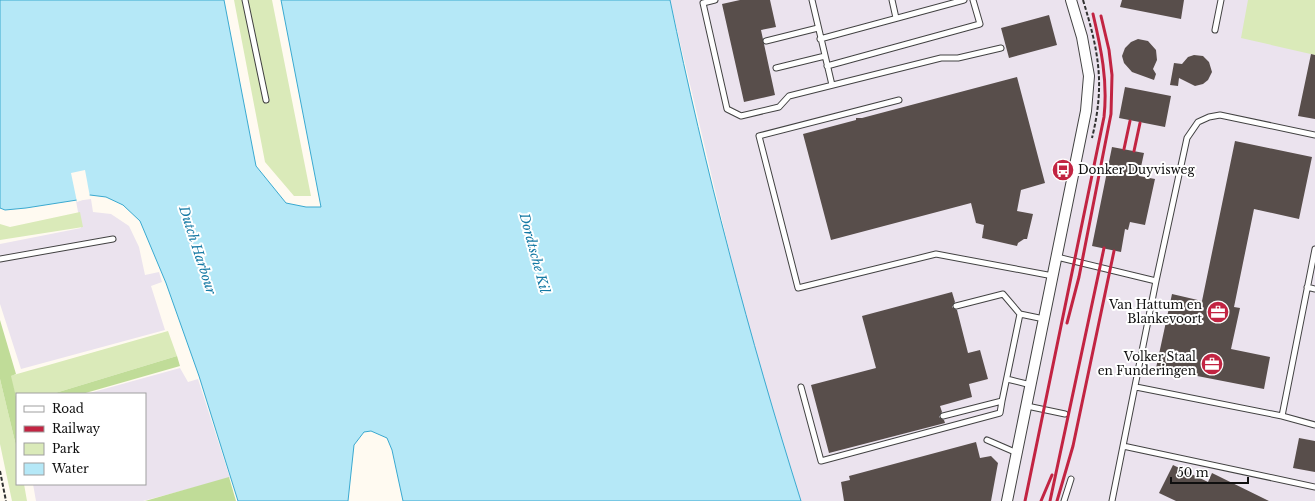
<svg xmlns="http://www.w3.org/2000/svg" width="1315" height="501" font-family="'Libre Baskerville',serif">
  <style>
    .industrial { fill: #ebe3ee }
    .green { fill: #daeab9 }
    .forest { fill: #c0dc98 }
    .water { fill: #b5e8f7; stroke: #3aa9d0 }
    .pier { fill: #fffaf1 }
    .building { fill: #584e4b }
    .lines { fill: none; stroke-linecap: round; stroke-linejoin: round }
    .lane-casing { stroke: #424242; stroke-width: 7 }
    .street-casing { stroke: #424242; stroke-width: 12 }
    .path { stroke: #313131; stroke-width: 2; stroke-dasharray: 4 2; stroke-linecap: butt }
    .lane { stroke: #fff; stroke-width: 5 }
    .street { stroke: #fff; stroke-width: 10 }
    .rail { stroke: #c22442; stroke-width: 3 }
    .labels { text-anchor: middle; stroke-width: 4; stroke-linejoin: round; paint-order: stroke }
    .poi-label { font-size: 12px; fill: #0f0f0f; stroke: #fff; text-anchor: end }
    .water-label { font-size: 13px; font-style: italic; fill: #1579a4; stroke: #fff }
  </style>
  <rect width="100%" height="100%" fill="#fffaf1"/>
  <!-- industrial -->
  <path class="industrial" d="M670 0H1315V501H801L758 360 736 279Z
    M91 199 93 212 111 214 129 226 139 247 145 275 159 272 162 282 151 286 165 330 21 369 0 304V244L81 228 76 201Z
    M180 368 188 382 198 379 230 478 143 501H36L33 484H145V394H86Z"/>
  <!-- green -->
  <path class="green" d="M234 0H272L311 196H294L265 162Z
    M1248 0H1315V55L1241 38Z
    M80 212 83 227 0 240V224L10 227Z
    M168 331 177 356 52 394H17V401L10 376Z
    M0 379 17 450V484H24L27 501H12L0 444Z"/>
  <!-- forest -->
  <path class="forest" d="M0 320 16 374 11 376 17 401V450L0 379Z
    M177 356 180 366 82 394H52Z
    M229 477 236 501H145Z"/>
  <!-- water -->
  <path class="water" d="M0 0H224L256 166 286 203 306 207H321L281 0H670C705 169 749 336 801 501H403L392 450 387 438 371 431 364 432 354 445 348 501H238L199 376 166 283 140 221 123 205 106 197 90 195 77 200 26 208 5 210 0 208Z"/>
  <!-- pier -->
  <path class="pier" d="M85 170 90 197 77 202 71 173Z"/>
  <!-- building -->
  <path class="building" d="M740 0H770L776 27 761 30 775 95 744 102 722 4Z
    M1122 0H1184L1181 19 1120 7Z
    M1049 15 1057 45 1009 58 1001 28Z
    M1138 39 1148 41 1156 50 1157 60 1153 69 1156 74 1154 80 1132 72 1124 63 1122 56 1125 48 1131 42Z
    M1311 54 1315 55V119L1298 116Z
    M1194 55 1203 56 1209 62 1212 72 1208 80 1203 84 1195 86 1179 78 1178 86 1170 85 1174 63 1182 64 1188 57Z
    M1017 77 1045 183 1021 190 1017 211 1033 214 1027 239H1024L1018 243 1017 246 982 238 984 225 976 223 971 203 831 240 803 134 856 120V118H862Z
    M1125 87 1171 96 1165 127 1119 118Z
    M1235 141 1312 157 1299 219 1254 209 1234 307 1240 308 1231 349 1270 357 1264 389 1156 368 1172 294 1202 301Z
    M1112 147 1144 153 1139 176 1155 179 1145 225 1130 222 1128 230 1125 229 1121 252 1092 246Z
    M952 292 955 302 952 307 957 310 968 353 980 350 988 379 969 384 972 397 940 406 942 412 939 417 944 420 945 423 829 453 811 385 876 368 862 316Z
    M1299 438 1315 441V472L1293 468Z
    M976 442 980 458 991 456 998 463 991 501H844L841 482 850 480 849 476Z
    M1173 465 1208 482 1212 473 1269 501H1176L1159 493Z"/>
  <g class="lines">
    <!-- lane casing -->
    <g class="lane-casing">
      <path id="lane" d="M245 0 266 100
        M715 0 703 3 727 109 741 116 779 107 789 96 941 58H958L1001 48
        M812 0 832 85
        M892 0 896 18
        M1215 30 1221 0
        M820 39 964 0
        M766 41 818 28
        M827 66 980 24 973 0
        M776 68 825 56
        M899 100 759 136 798 288 936 254 1053 276
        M1057 257 1156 281
        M0 259 113 239
        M1307 287 1315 289
        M1020 314 1044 319
        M1007 379 1031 385
        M801 387 821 461 1000 413 1002 401
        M1136 387 1282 416 1315 425
        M1027 406 1065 414
        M943 416 1002 401 1020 314 1003 294 956 306
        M1282 416 1315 249
        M987 440 1017 453
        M1123 446 1315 487
        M1064 501 1071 479
        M1112 501 1156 281 1187 138 1198 122 1209 117 1220 115 1315 135"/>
    </g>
    <!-- street casing -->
    <g class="street-casing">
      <path id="street" d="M1007 501 1086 111 1089 76 1082 37 1071 0"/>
    </g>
    <!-- path -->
    <path class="path" d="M1083 0C1099 52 1105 85 1092 138
      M0 471 6 501"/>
    <!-- lane -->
    <use href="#lane" class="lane"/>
    <!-- street -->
    <use href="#street" class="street"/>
    <!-- rail -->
    <path class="rail" d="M1124 149 1130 121
      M1134 151 1140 123
      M1067 323 1079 277 1111 114 1112 75 1109 50 1101 16
      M1025 501 1104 117C1108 81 1101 48 1093 14
      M1041 501 1052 475
      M1050 501 1104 248
      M1057 501 1073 446 1114 251"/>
  </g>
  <!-- icons -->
  <defs>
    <g id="bus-disc" transform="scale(1.15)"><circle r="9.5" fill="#c22442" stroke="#fff"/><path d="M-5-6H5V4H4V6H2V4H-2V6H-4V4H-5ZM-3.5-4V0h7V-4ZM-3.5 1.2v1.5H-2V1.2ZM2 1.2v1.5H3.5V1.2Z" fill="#fff"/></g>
    <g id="office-disc" transform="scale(1.15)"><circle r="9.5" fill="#c22442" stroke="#fff"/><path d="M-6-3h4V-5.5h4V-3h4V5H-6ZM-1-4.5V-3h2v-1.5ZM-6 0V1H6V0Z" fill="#fff"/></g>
  </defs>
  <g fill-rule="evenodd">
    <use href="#bus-disc" x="1063" y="170"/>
    <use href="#office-disc" x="1218" y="312"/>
    <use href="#office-disc" x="1212" y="364"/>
  </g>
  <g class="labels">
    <!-- poi labels -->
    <g class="poi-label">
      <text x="1078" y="174" text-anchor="start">Donker Duyvisweg</text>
      <text x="1202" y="309">Van Hattum en<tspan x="1202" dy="14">Blankevoort</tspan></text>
      <text x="1196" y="361">Volker Staal<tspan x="1196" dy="14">en Funderingen</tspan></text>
    </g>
    <!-- water labels -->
    <g class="water-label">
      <text transform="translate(198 250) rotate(72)" y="5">Dutch Harbour</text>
      <text transform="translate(535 253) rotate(75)" y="5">Dordtsche Kil</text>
    </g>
  </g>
  <!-- legend -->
  <rect x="16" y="393" width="130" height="92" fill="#ffffff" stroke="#9f9f9f"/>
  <rect x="24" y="406" width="20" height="6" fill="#ffffff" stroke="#9f9f9f"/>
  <text x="52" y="413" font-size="12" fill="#0f0f0f">Road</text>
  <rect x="24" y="426" width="20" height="6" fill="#c22442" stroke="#9f9f9f"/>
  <text x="52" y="433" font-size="12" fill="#0f0f0f">Railway</text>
  <rect x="24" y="443" width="20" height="12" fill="#daeab9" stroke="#9f9f9f"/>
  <text x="52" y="453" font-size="12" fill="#0f0f0f">Park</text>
  <rect x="24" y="463" width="20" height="12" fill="#b5e8f7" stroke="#9f9f9f"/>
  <text x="52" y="473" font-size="12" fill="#0f0f0f">Water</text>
  <!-- scale -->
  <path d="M1171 477v6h77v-6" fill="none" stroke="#0f0f0f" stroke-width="2"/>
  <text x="1177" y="477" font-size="12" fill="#0f0f0f" stroke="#ffffff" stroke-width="3" paint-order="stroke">50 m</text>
</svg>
